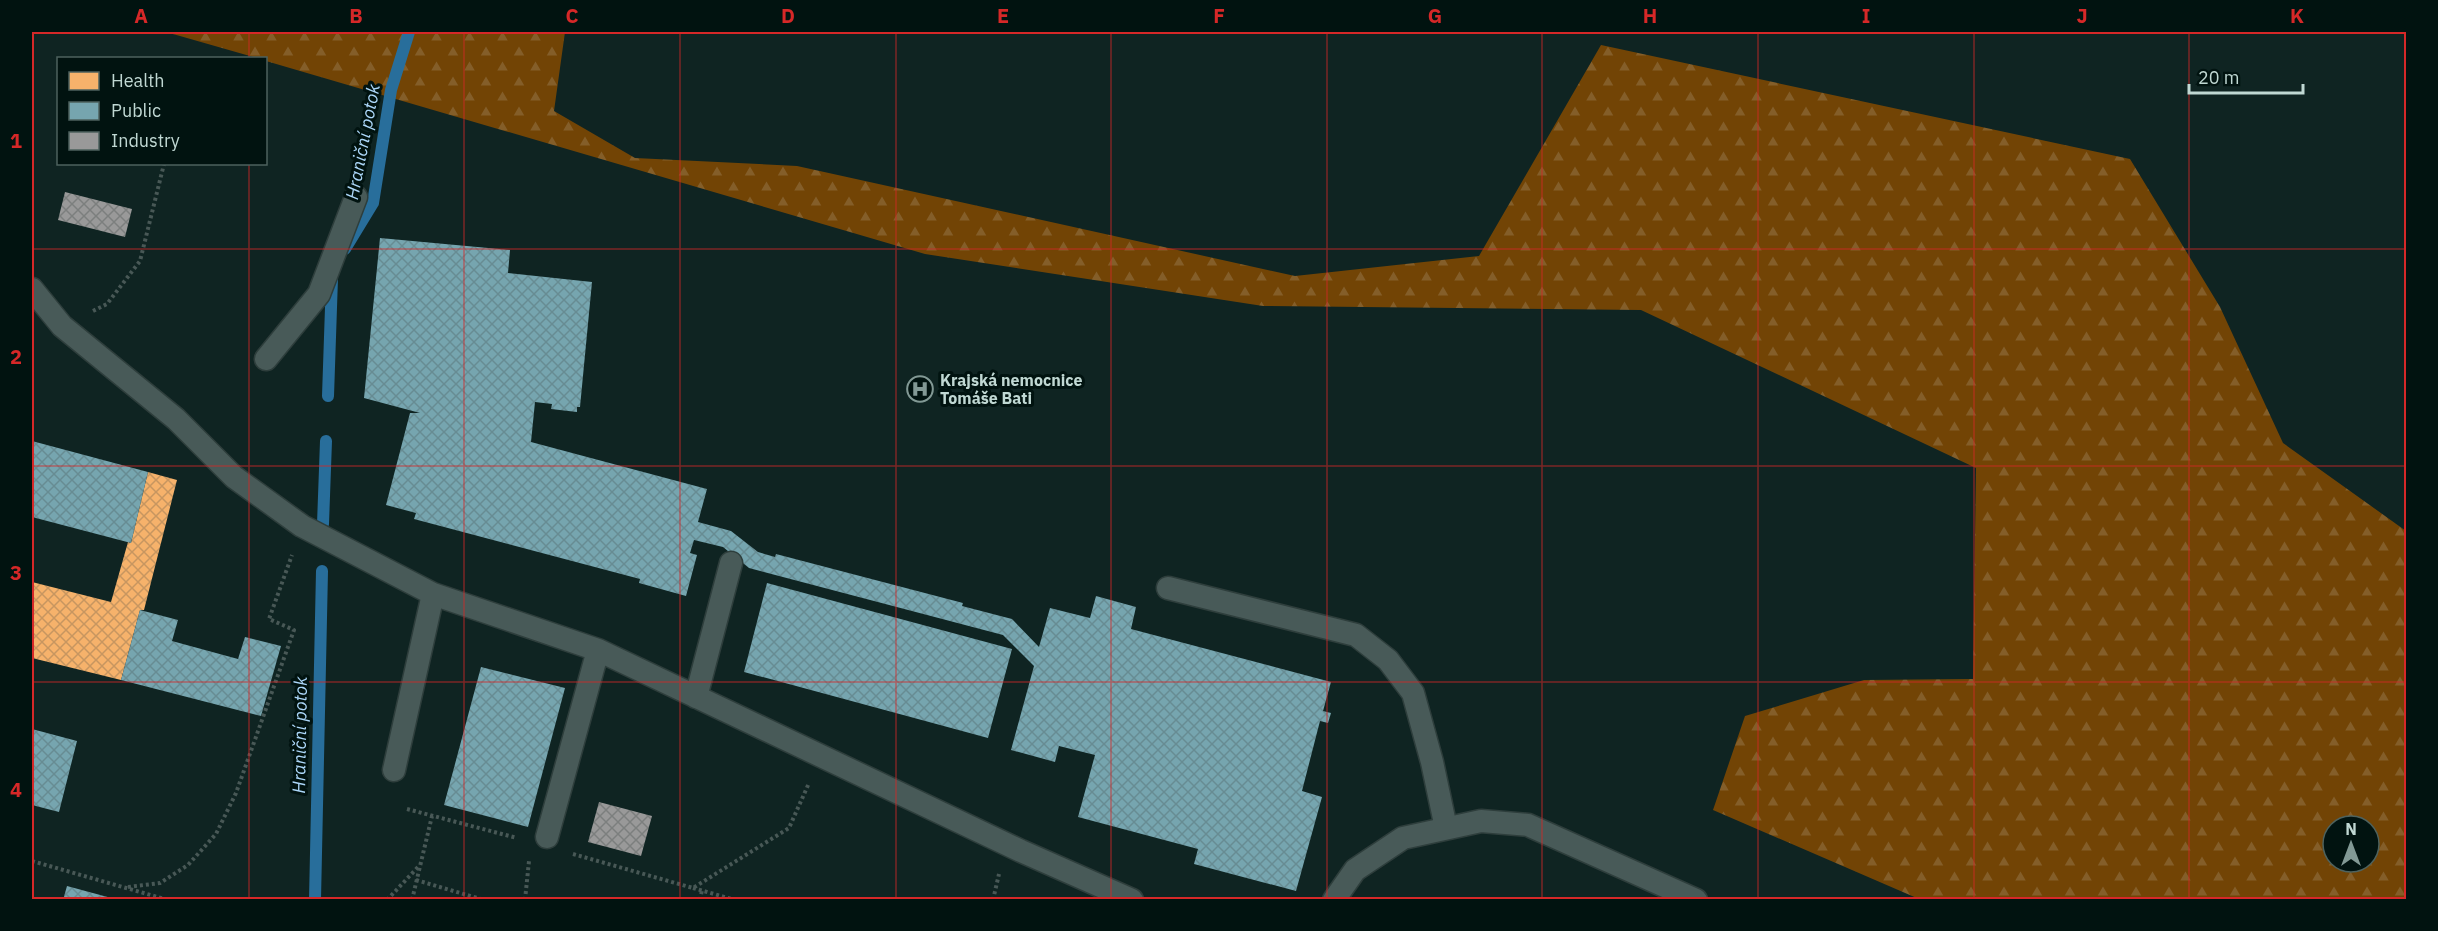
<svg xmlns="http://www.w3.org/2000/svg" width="2438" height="931" font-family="'IBM Plex Sans',sans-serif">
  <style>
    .forest { fill: url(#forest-firs); fill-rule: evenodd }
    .health { fill: url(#health-cross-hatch) }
    .public { fill: url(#public-cross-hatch) }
    .industry { fill: url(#industry-cross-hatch) }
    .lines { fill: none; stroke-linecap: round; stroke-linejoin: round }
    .stream { stroke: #286e9b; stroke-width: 12 }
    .lane-casing { stroke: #2e3e3c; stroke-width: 25 }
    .path { stroke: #485856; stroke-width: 4; stroke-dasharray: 3 3; stroke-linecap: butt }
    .lane { stroke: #485a58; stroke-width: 22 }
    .grid { fill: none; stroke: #d62828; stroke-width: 1.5; stroke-opacity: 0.55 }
    .labels { text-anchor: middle; stroke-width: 6; stroke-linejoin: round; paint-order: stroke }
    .poi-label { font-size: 16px; font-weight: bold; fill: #c0d8d3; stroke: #011310; text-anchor: start }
    .water-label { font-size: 18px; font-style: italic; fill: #acd7f9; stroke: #011310 }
    .neatline { fill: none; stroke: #d62828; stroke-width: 2 }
    .grid-label { font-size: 20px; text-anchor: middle; font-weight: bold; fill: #d62828 }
  </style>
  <defs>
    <pattern id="forest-firs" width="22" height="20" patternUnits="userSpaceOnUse" patternTransform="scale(1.5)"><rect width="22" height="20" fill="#724405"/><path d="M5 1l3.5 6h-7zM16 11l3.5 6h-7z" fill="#845e29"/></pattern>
    <pattern id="health-cross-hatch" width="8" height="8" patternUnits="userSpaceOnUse" patternTransform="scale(1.5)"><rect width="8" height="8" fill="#f6b26b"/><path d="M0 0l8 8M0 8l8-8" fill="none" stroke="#c79660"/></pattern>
    <pattern id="public-cross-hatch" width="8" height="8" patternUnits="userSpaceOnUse" patternTransform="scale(1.5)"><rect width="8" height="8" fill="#76a5af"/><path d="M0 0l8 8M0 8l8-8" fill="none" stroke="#678c93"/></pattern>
    <pattern id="industry-cross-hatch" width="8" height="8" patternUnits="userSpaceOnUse" patternTransform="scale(1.5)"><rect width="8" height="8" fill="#999"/><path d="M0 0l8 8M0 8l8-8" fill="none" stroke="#7c7f7e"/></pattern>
  </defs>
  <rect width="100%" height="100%" fill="#0f2422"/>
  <!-- forest -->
  <path class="forest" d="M166 32H565L554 111 635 158 797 166 1295 276 1479 256 1601 45 2130 159 2220 307 2283 443 2406 531V899H1919L1713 810 1745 716 1864 680 1973 679 1976 468 1641 310 1263 306 925 254 266 61V58H257ZM2333 826H2369V862H2333Z"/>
  <!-- health -->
  <path class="health" d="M148 472 177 480 144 610H140L121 680 32 658V582L111 602 128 542 131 543Z"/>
  <!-- public -->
  <path class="public" d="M380 238 510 250 508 273 592 282 580 407H577V412L551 409 552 404 535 402 531 442 707 489 698 522 731 531 758 552 775 557 776 554 963 603 962 606 1012 619 1039 647 1050 608 1090 618 1096 596 1136 607 1131 629 1331 682 1323 711 1331 713 1328 723 1320 721 1302 791 1322 797 1296 891 1194 864 1198 849 1078 817 1095 755 1059 746 1055 762 1011 750 1034 666 1003 635 749 568 723 547 694 540 690 553 697 555 686 596 639 583 640 579 414 519 416 513 386 505 410 413H420L364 398Z
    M32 441 148 472 131 543 32 517Z
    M767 583 1012 649 988 738 744 672Z
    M140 610 178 620 172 641 238 659 245 637 281 646 261 716 121 680Z
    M481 667 565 688 528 827 444 805Z
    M32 729 77 741 59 812 32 805Z
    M67 886 115 899V900H63Z"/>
  <!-- industry -->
  <path class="industry" d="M65 192 132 209 125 237 58 220Z
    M599 802 652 816 641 856 588 842Z"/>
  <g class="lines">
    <!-- stream -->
    <path class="stream" d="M345 249 373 203 391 90 409 32
      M328 396 332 278
      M323 524 326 441
      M315 900 322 571"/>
    <!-- lane casing -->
    <g class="lane-casing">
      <path id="lane" d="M32 289 62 326 176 419 234 477 302 526 433 594 598 650 1021 851 1132 900
        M266 359 319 294 356 197
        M1168 588 1356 635 1388 660 1413 693 1432 762 1446 828
        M696 697 731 563
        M394 770 433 594
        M547 837 598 650
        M1334 900 1355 870 1403 838 1481 821 1528 825 1696 900"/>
    </g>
    <!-- path -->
    <path class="path" d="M93 311 107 304 140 261 164 164
      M407 809 517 838
      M573 854 693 888 789 828 809 783
      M32 861 168 900
      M416 880 484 900
      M128 887 160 883 188 865 216 834 236 793 294 630 269 619 292 555
      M693 888 735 900
      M387 900 419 866
      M412 900 432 816
      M525 900 529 861
      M700 900 702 890
      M993 900 999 874"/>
    <!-- lane -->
    <use href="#lane" class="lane"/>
  </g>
  <!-- grid -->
  <path class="grid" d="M249 32V58M464 32V900M680 32V900M896 32V900M1111 32V900M1327 32V900M1542 32V900M1758 32V900M1974 32V900M2189 32V900M249 164V900M32 249H2406M32 466H2406M32 682H2406"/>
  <!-- icons -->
  <defs>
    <g id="hospital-ring" transform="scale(1.35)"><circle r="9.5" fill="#011310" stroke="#829995" stroke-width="1.5"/><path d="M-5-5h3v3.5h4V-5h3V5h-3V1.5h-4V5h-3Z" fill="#829995"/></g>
  </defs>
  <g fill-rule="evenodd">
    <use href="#hospital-ring" x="920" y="389"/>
  </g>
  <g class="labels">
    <!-- poi labels -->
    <g class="poi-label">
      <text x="940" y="386">Krajská nemocnice<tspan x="940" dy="18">Tomáše Bati</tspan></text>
    </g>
    <!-- water labels -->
    <g class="water-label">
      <text transform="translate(363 142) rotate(-79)" y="6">Hraniční potok</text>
      <text transform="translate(300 735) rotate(-89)" y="6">Hraniční potok</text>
    </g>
  </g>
  <!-- border -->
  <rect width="2438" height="931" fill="none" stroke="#011310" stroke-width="66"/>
  <!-- legend -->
  <rect x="57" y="57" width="210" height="108" fill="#011310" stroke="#4d625e" stroke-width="1.5"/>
  <rect x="69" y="72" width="30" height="18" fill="#f6b26b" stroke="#4d625e" stroke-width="1.5"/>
  <text x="111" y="87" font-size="18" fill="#c0d8d3">Health</text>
  <rect x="69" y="102" width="30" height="18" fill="#76a5af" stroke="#4d625e" stroke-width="1.5"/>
  <text x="111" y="117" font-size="18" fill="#c0d8d3">Public</text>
  <rect x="69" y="132" width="30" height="18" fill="#999999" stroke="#4d625e" stroke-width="1.5"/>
  <text x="111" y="147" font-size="18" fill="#c0d8d3">Industry</text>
  <!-- north arrow -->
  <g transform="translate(2351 844)"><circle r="28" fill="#011310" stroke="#4d625e" stroke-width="1.5"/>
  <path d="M0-4.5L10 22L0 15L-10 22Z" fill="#829995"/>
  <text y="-9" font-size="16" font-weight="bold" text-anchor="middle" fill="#c0d8d3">N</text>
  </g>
  <!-- scale -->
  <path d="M2189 84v9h114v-9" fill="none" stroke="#c0d8d3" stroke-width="3"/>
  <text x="2198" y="84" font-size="18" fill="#c0d8d3" stroke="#011310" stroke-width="4.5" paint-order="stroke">20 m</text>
  <rect x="33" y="33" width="2372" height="865" class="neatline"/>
  <g class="grid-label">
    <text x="141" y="23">A</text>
    <text x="356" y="23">B</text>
    <text x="572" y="23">C</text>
    <text x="788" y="23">D</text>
    <text x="1003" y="23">E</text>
    <text x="1219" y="23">F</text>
    <text x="1435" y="23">G</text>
    <text x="1650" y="23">H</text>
    <text x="1866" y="23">I</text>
    <text x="2082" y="23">J</text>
    <text x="2297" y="23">K</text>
    <text x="16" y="148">1</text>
    <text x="16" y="364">2</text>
    <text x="16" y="580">3</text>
    <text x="16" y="797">4</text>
  </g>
</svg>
